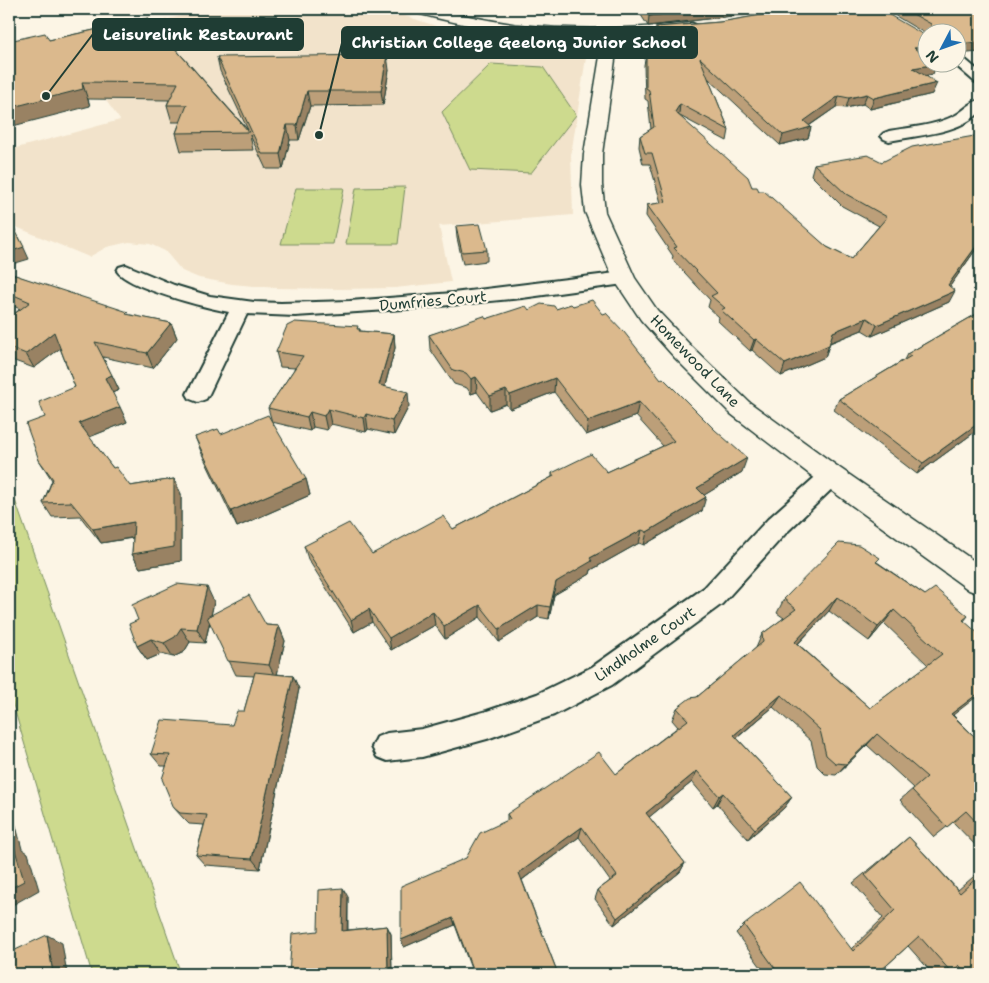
<svg xmlns="http://www.w3.org/2000/svg" width="989" height="983" font-family="'Shantell Sans',sans-serif">
  <style>
    .built { fill: #f2e3cb }
    .green { fill: #cdda8e; stroke: #768c61 }
    .lines { fill: none; stroke-linecap: round; stroke-linejoin: round }
    .service-casing { stroke: #1f3d34; stroke-width: 4 }
    .minor-casing { stroke: #1f3d34; stroke-width: 4 }
    .tertiary-casing { stroke: #1f3d34; stroke-width: 3 }
    .service { fill: #fcf5e5; fill-rule: evenodd }
    .minor { fill: #fcf5e5; fill-rule: evenodd }
    .tertiary { fill: #fcf5e5; fill-rule: evenodd }
    .wall { fill: #bc9f79; stroke: #1f3d34; fill-rule: evenodd }
    .shaded-wall { fill: #998263; stroke: #1f3d34 }
    .building { fill: #dbb98d; stroke: #1f3d34; fill-rule: evenodd }
    .labels { text-anchor: middle; stroke-width: 4.5; stroke-linejoin: round; paint-order: stroke }
    .street-label { font-size: 15px; fill: #1f3d34; stroke: #fcf5e5 }
    .leader { fill: none; stroke: #1f3d34; stroke-width: 2 }
    .callout-dot { fill: #1f3d34; stroke: #fcf5e5; stroke-width: 2 }
    .callout { fill: #1f3d34; stroke: #1f3d34; stroke-width: 2 }
    .callout-label { font-size: 16px; text-anchor: middle; font-weight: bold; fill: #fff }
  </style>
  <rect width="100%" height="100%" fill="#fcf5e5"/>
  <filter id="ink" filterUnits="userSpaceOnUse"><feTurbulence type="fractalNoise" baseFrequency=".02" numOctaves="2"/><feDisplacementMap in="SourceGraphic" scale="10" xChannelSelector="R" yChannelSelector="G"/><feConvolveMatrix kernelMatrix="1 2 1 2 8 2 1 2 1" color-interpolation-filters="sRGB"/></filter>
  <g filter="url(#ink)">
    <!-- built -->
    <path class="built" d="M211 9H384L436 26 469 33 583 47 587 51 571 155 573 215 439 226 451 282 395 288 341 289 277 288 232 284 199 278 182 271 165 251 150 244 129 242 107 247 89 257 9 224V150L120 120 66 45 78 40Z"/>
    <!-- green -->
    <path class="green" d="M491 64 543 67 576 115 531 173 470 170 442 112Z
      M405 187 398 244H346L356 188Z
      M296 188H344L333 244H281Z
      M9 483 181 974H92L9 691Z"/>
    <g class="lines">
      <!-- service casing -->
      <g class="service-casing">
        <path id="service" d="M765 9H772L782 16 777 17Z"/>
      </g>
      <!-- minor casing -->
      <g class="minor-casing">
        <path id="minor" d="M956 55 961 56 980 72V83L975 82 952 62H956Z
          M980 100V112C958 134 918 135 889 141L884 139 881 136 884 133 889 131C911 127 934 126 954 116 963 112 970 102 980 100Z
          M126 265 174 285 210 296 254 302 281 303 350 301 453 293 624 272 631 274 633 278 631 282 624 284 522 298 419 308 295 316 247 314 209 394 206 399 198 402 190 399 187 394 229 312C207 308 128 288 117 271L119 267Z
          M831 467 839 470 843 476 839 482 786 533 722 604 612 685 554 715 487 739 422 757 387 761 377 757 372 747 377 737 387 733 422 729 487 711 537 694 592 667 704 588 768 519 823 470Z"/>
      </g>
      <!-- tertiary casing -->
      <g class="tertiary-casing">
        <path id="tertiary" d="M411 9C448 9 483 21 520 25 578 31 635 29 692 23L697 25 700 28 697 31 692 33 618 38 602 154V185L605 212 635 278 657 310 691 346 749 402 841 469 980 565V594L969 590 821 483 731 414 675 358 641 320 613 278 585 212 582 185 584 154 603 38C538 39 475 29 413 12Z"/>
      </g>
      <!-- service -->
      <use href="#service" class="service"/>
      <!-- minor -->
      <use href="#minor" class="minor"/>
      <!-- tertiary -->
      <use href="#tertiary" class="tertiary"/>
    </g>
    <!-- wall -->
    <path class="wall" d="M527 9H561L546 13 540 9 531 12Z
      M634 9H767L766 12 648 26 639 12Z
      M775 9H879L926 62 933 74 925 76 932 94 870 109 863 104 846 108 836 107 809 126 811 127 808 138 780 145 708 78 729 130 727 141 678 115 752 187 759 191 827 247 851 259 879 226 842 206 811 175 814 164 882 162 980 135V246L979 245 950 286 949 302 872 336 862 330 830 343 825 357 781 376 752 350 750 351 718 321 719 317 708 307 710 300 672 259 673 256 646 216 647 205 661 203 650 164H643L639 147 640 136 651 129 648 101 645 99 644 65 646 55 659 44 655 37 656 27 720 22 793 10H777Z
      M884 9H980L956 32H926V34Z
      M148 18 248 130 220 71 217 57 389 70 383 105 310 106 299 140H290L283 169H266L250 135 253 150 181 151 176 133 180 122H172L167 105 169 100 88 99 90 106 49 40Z
      M456 226 487 250V261L463 264 457 238Z
      M9 273 129 315 171 323 177 338 153 368 103 357 119 390 112 393 127 422 89 437 113 468 130 486 174 479 181 494V561L140 568 132 554 133 538 101 543 80 516 52 517 43 503 52 480 39 460 45 417 75 387 60 348 34 368 9 359V318L20 309 9 304Z
      M573 306 603 314 742 472 704 495 702 511 644 545 639 543 591 570 590 574 554 595 549 619 538 617 499 642 480 617 445 639 435 625 391 650 372 622 354 632 308 559 304 546 372 554 453 529 552 477V473L607 472 663 446 636 416 586 435 554 392 510 409 506 404 490 410 477 392 471 394 467 388 454 384 430 349 429 335 486 319 529 310 556 309Z
      M980 312V430L979 429 917 474 834 410 839 399 904 360 907 354Z
      M358 329H360V331L394 334 395 348 385 386 409 406 394 435 368 429 366 432 331 424 327 430 313 427 310 431 272 422 268 408 295 368 280 367 276 352Z
      M221 434 306 479 310 495 237 527 202 454 195 437Z
      M980 496V508L975 504Z
      M877 562 925 595 968 616 964 621 953 715 980 742V850L953 822 934 837 900 800 914 788 867 745 836 775 825 774 817 766 811 741 773 707 737 738 792 797 784 808 748 839 717 804 713 807 692 782 649 817 685 863 680 872 614 925 595 899 598 890 610 881 579 837 522 880 558 974H473L455 925 404 947 466 858 507 820V814L616 774 678 727 672 720 677 708 697 697 756 648 762 634 784 618 777 613 784 599ZM829 611 869 641 884 623 928 665 870 708 798 644Z
      M214 602 211 615 266 625 279 626 285 641 277 674 293 676 299 689 260 869 205 865 196 855 204 825 189 824 184 819 174 808 166 766H161L151 754 232 725 244 711 254 676 236 675 210 622 205 643 190 642 184 652 173 657 161 654 147 660 137 646Z
      M909 837 958 890 980 871V971L977 974H933L908 946 877 974H766L736 933 744 925 851 949 883 918 853 883Z
      M348 897V930L387 926 391 934 392 974H289L318 931Z"/>
    <!-- shaded-wall -->
    <path class="shaded-wall" d="M531 9H540L531 12Z
      M546 9H561L546 13Z
      M709 9H767L766 12 648 26 649 16Z
      M980 42V52L956 54V44Z
      M926 47V57L914 48Z
      M387 55 389 70 383 105 381 91Z
      M937 64 933 74 909 79 913 68Z
      M82 82 90 106 9 127V108Z
      M937 83 932 94 870 109 874 98Z
      M307 91 310 106 299 140 297 125Z
      M867 94 863 104 846 108 849 98Z
      M839 96 836 107 804 129 811 127 808 138 780 145 783 135Z
      M680 104 679 114 673 122 675 112Z
      M287 125 290 140 283 169 280 154Z
      M19 237 29 259 9 265V252Z
      M980 241 979 245 943 296 948 285Z
      M955 291 949 302 872 336 877 325Z
      M867 318 862 330 829 343 833 332Z
      M171 323 177 338 153 368 147 353Z
      M54 332 62 347 34 368 26 354Z
      M394 334 395 348 381 400 379 385Z
      M756 339 752 350 750 351 754 340Z
      M829 345 825 357 781 376 785 364Z
      M112 375 119 390 112 393 105 378Z
      M476 377 477 392 471 394V379Z
      M555 378 554 392 510 409V395Z
      M506 390V404L490 410V396Z
      M408 392 409 406 394 435 392 421Z
      M639 402 636 416 586 435 588 421Z
      M120 407 127 422 87 438 79 423Z
      M328 409 331 424 327 430 324 416Z
      M310 412 313 427 310 431 307 417Z
      M366 414 368 429 366 432 364 418Z
      M980 422V427L979 429 917 474 923 463Z
      M747 458 742 472 693 502 697 488Z
      M174 479 181 494V561L140 568 132 554Z
      M306 479 310 495 237 527 231 511Z
      M706 497 702 511 644 545 647 532Z
      M134 522 142 536 101 543 93 529Z
      M642 530 639 543 591 570 590 574 554 595 549 619 550 607 556 582 590 558Z
      M207 587 214 602 205 643 197 629Z
      M837 597 829 611 787 655 795 642Z
      M480 605V617L445 639 444 626Z
      M538 605V617L499 642V629Z
      M369 609 372 622 354 632 351 620Z
      M894 610 884 623 869 641 878 627Z
      M433 612 435 625 391 650 389 638Z
      M279 626 285 641 276 679 269 665Z
      M181 628 190 642 184 652 173 657 164 643Z
      M151 639 161 654 147 660 137 646Z
      M293 676 299 689 260 869 252 859Z
      M980 692V694L939 726 951 714Z
      M781 695 773 707 727 746 734 735Z
      M877 734 867 745 836 775 846 764Z
      M697 771 692 782 642 823 646 813Z
      M723 793 717 804 713 807 719 796Z
      M792 797 784 808 748 839 755 829Z
      M9 799 22 849 28 853 39 890 9 907Z
      M582 827 579 837 519 882V873Z
      M685 863 680 872 614 925 617 918Z
      M343 888 348 897 347 938 342 931Z
      M453 918 455 925 404 947 401 940Z
      M387 926 391 934 392 974H388Z
      M47 935 62 943 67 974H53Z"/>
    <!-- building -->
    <path class="building" d="M645 9H709L649 16Z
      M797 9H879L924 35 926 36V47L914 48 926 57V62H935L937 64 913 68 937 83 874 98 867 94 849 98 839 96 804 121 811 127 783 135 700 58 729 130 680 104 675 112 748 177 752 187H757L759 191H764L827 247 851 259 887 217 846 194 814 164 868 155 882 162 912 147 980 135V241L948 285 955 291 877 325 867 318 833 332 829 345 785 364 756 339 754 340 721 310 725 308 711 296 717 293 674 248 677 247 647 205 666 202 652 153H645L640 136 654 127 649 90 646 88V55L658 44 667 43 656 27 720 22Z
      M904 9H980V42L956 44V32H931V24Z
      M148 18 249 132 176 133 187 105H167L178 83 82 82 83 89 9 108V41L45 33 49 40Z
      M387 55 381 91H307L297 125H287L280 154H262L217 57Z
      M480 224 487 250 462 252 456 226Z
      M13 226 24 247 9 252V227Z
      M9 273 128 312 126 314 171 323 147 353 95 342 112 375 105 378 120 407 79 423 113 468 116 467 130 486 174 479V547L132 554 134 522 93 529 71 502 43 503 53 479 39 460 26 424 45 417 39 402 75 387 54 332 26 354 9 347V318L30 302 9 293Z
      M592 300 603 314 606 313 624 332 661 379 663 378 715 430 747 458 697 488 706 497 647 532 642 530 590 558 592 561 556 582 550 607 538 605 499 629 480 605 444 626 433 612 389 638 369 609 351 620 304 546 349 523 372 554 443 516 453 529 554 476 552 473 591 454 607 472 674 441 639 402 588 421 555 378 510 395 506 390 490 396 476 377 471 379 466 373 453 370 429 335 484 316 486 319 526 306 529 310 541 304 554 306 556 309 571 304 573 306Z
      M980 312V422L923 463 839 399 911 356 907 354Z
      M295 322 358 326 357 329H360L359 331 394 334 379 385 408 392 392 421 366 414 364 418 328 409 324 416 310 412 307 417 268 408 303 356 276 352 287 326Z
      M268 415 306 479 231 511 195 437 218 429 221 434Z
      M839 543 859 545 880 558 876 562 925 595 935 588 968 616 963 620 980 635V692L951 714 980 742V826L966 811 947 827 912 790 927 777 877 734 846 764 835 763 826 755 820 730 781 695 734 735 792 797 755 829 723 793 719 796 697 771 646 813 685 863 617 918 598 890 617 876 582 827 519 873 558 974H474L453 918 401 940V886L466 858 480 833 510 819 507 814 599 752 616 774 688 720 677 708 690 698 697 697 763 642 762 634 796 609 784 599ZM837 597 878 627 894 610 942 654 870 708 795 642Z
      M177 584 207 587 197 629 181 628 175 637 164 643 151 639 137 646 129 624 138 620 132 605Z
      M249 595 266 625 279 626 269 665 228 661 207 617Z
      M255 672 293 676 252 859 196 855 207 815 180 813 174 808 162 779 170 755 151 754 162 720 232 725 237 711H244Z
      M909 837 960 893 980 875V971L977 974H967L959 965 952 973 919 936 877 974H779L744 925 800 882 853 951 895 910 865 875Z
      M13 843 24 881 9 889V845Z
      M343 888 342 931 387 926 388 974H306V972L289 974 292 934 318 931 319 890Z
      M47 935 53 974H9V953Z"/>
  </g>
  <g class="labels">
    <!-- street labels -->
    <g class="street-label">
      <text transform="translate(433 301) rotate(-5)" y="5">Dumfries Court</text>
      <text transform="translate(695 361) rotate(46)" y="5">Homewood Lane</text>
      <text transform="translate(645 644) rotate(-35)" y="5">Lindholme Court</text>
    </g>
  </g>
  <!-- callouts -->
  <path class="leader" d="M46 96L93 34M319 135L342 43"/>
  <g class="callout-dot">
    <circle cx="46" cy="96" r="5"/>
    <circle cx="319" cy="135" r="5"/>
  </g>
  <g class="callout">
    <rect x="93" y="19" width="210" height="31" rx="5"/>
    <rect x="342" y="27" width="355" height="31" rx="5"/>
  </g>
  <g class="callout-label">
    <text x="198" y="40">Leisurelink Restaurant</text>
    <text x="519" y="48">Christian College Geelong Junior School</text>
  </g>
  <!-- margin -->
  <rect width="989" height="983" fill="none" stroke="#fcf5e5" stroke-width="30"/>
  <rect x="15" y="15" width="959" height="953" fill="none" stroke="#1f3d34" stroke-width="2" filter="url(#ink)"/>
  <!-- north arrow -->
  <g transform="translate(942 48) rotate(229)"><circle r="24" fill="#fcf5e5" stroke="#a4ab9e"/>
  <path d="M0-4L9 19L0 12L-9 19Z" fill="#1f6fb2"/>
  <text y="-8" font-size="14" font-weight="bold" text-anchor="middle" fill="#1f3d34">N</text>
  </g>
</svg>
